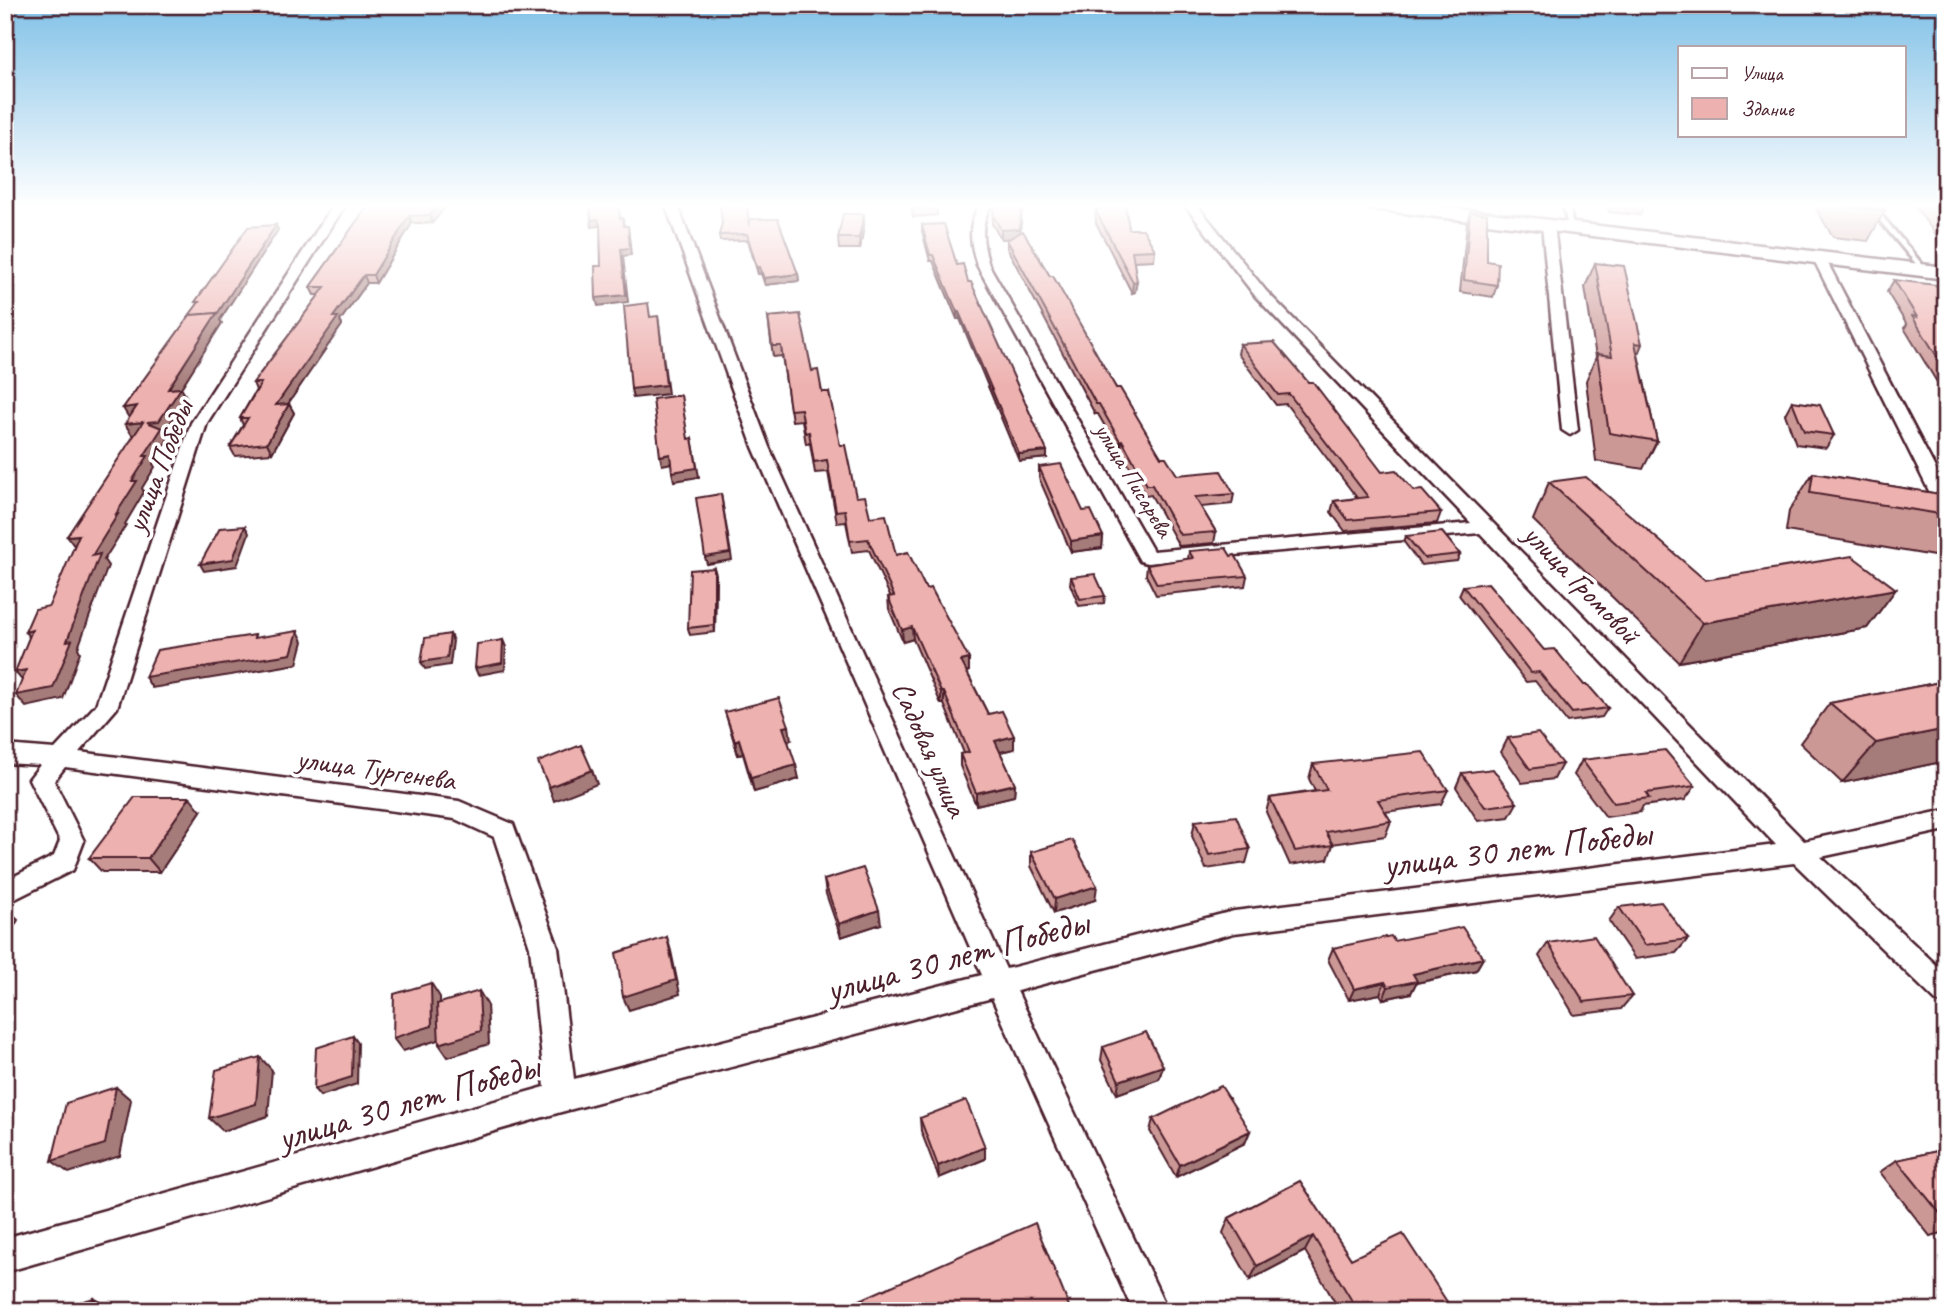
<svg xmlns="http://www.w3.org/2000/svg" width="1951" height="1316" font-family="Caveat,sans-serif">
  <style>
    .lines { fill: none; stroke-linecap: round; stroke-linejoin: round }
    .lane-casing { stroke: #4a1f2b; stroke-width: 6 }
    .street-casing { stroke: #4a1f2b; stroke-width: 5 }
    .secondary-casing { stroke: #4a1f2b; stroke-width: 5 }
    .lane { fill: #fff; fill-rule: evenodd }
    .street { fill: #fff; fill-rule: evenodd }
    .secondary { fill: #fff; fill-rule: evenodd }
    .wall { fill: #cc9896; stroke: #4a1f2b; stroke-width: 2 }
    .shaded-wall { fill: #a67c7a; stroke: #4a1f2b; stroke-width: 2 }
    .building { fill: #edb1af; stroke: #4a1f2b; stroke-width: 2 }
    .labels { text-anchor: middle; stroke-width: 7; stroke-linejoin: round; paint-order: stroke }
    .far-street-label { font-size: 24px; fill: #4a1f2b; stroke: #fff }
    .street-label { font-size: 30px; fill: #4a1f2b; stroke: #fff }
    .near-street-label { font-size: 37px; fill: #4a1f2b; stroke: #fff }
  </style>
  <rect width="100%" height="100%" fill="#fff"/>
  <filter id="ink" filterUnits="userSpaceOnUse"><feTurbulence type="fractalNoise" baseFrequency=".0143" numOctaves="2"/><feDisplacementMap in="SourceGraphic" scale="14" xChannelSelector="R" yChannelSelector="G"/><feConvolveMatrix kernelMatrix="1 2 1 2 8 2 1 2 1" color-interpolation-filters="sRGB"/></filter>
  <g filter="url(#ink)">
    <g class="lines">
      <!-- lane casing -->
      <g class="lane-casing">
        <path id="lane" d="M1563 204H1569L1573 228 1568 227Z
          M1866 204H1872L1926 269V271H1922Z"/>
      </g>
      <!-- street casing -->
      <g class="street-casing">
        <path id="street" d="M334 204H346L207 423 117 708 79 752 459 801 513 824 558 947 574 1079 982 975 753 447 665 204H677L769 447 1006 969 1234 911 1776 845 1480 533 1147 563 1140 561 977 265C970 243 967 224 980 204H992C979 224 982 243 989 265L1153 551 1471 523 1256 297 1184 204H1196L1266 291 1804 841 1946 810V830L1821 857 1946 974V1005L1936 1001 1794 863 1234 933 1017 991 1168 1311H1133L992 998 561 1112 5 1272V1238L545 1087 530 947 494 837 455 819 65 767 54 781 84 841 73 870 5 904V881L54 856 60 841 29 779 40 765 5 763V745L55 749 96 705 191 423Z
          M1548 221 1554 225 1578 430 1570 435 1562 430 1542 225Z
          M1819 254 1825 258 1946 489V512L1937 507 1813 258Z"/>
      </g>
      <!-- secondary casing -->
      <g class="secondary-casing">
        <path id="secondary" d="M1362 204H1415L1946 267V279L1371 209Z"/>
      </g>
      <!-- lane -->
      <use href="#lane" class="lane"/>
      <!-- street -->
      <use href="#street" class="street"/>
      <!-- secondary -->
      <use href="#secondary" class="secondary"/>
    </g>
    <!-- wall -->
    <path class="wall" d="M369 204H448L432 223H412L376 283H367L340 321 342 325 287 404H289L294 413 272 453 235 456 230 447 243 425 240 418 256 390 253 383 319 295H314L310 287Z
      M910 204H936L937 215 913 217Z
      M1022 204 1020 232 1116 388 1161 457 1177 475 1234 494 1232 504 1201 507 1216 532 1214 543 1179 546 1151 495 1146 496 1121 451H1119L1098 414H1095L1007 248V240L1009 238 1001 239 992 224 993 215Z
      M1095 204H1125L1129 229 1155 250 1154 260 1134 261 1135 292 1132 293 1096 223Z
      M1607 204H1644L1640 215 1609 212Z
      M1815 204H1881L1885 210 1868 241 1833 237 1814 205Z
      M1913 204H1946V248Z
      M1470 212 1487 261 1497 285 1493 297 1460 292 1467 223Z
      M864 225 860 249H839L838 238Z
      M922 225 957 265 968 282 1047 458 1019 461 960 319H957L933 261H930L922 231Z
      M749 226 798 274 799 281 765 285 761 274H758L748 240 720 241 719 235Z
      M1595 263 1642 344 1638 354 1657 441 1643 469 1596 461 1586 381 1596 357 1585 287Z
      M1894 280 1946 301V397L1904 328 1907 325 1887 292Z
      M768 317 812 371 822 392 840 445 856 497 896 555 926 589 969 659V671L967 672 988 714 1014 749 1000 752 1015 784 1014 796 976 805 960 766V754L964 753 944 704H941L913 639 903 642 889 609 888 597 890 596 869 550 852 552 846 522 837 523 828 472 815 473 810 443 806 444 802 420 792 421 782 356 773 357Z
      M1240 344 1382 472 1414 491 1441 512 1437 523 1345 531 1331 512 1334 501 1357 498 1286 404 1276 405 1238 354Z
      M1792 401 1834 435 1826 448 1796 444 1785 414Z
      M1039 467 1083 511 1103 536 1102 548 1071 552 1039 478Z
      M1813 473 1946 495V558L1786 531 1789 511Z
      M1549 482 1705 580 1896 589 1867 628 1679 662 1533 520Z
      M1406 536 1460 554 1457 561 1421 565 1404 542Z
      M1189 551 1231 556 1247 576 1245 586 1156 595 1146 575 1147 565 1188 559Z
      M714 568 716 575 715 632 690 635 688 628Z
      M1071 577 1105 596 1104 603 1079 606 1070 584Z
      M1463 586 1544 650 1608 708 1602 717 1567 722 1535 681 1526 682 1459 595Z
      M1946 681V761L1842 783 1800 743 1830 703Z
      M725 712 791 740 788 741 799 779 754 792 743 754 738 755Z
      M1508 738 1562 764 1554 779 1522 783 1501 752Z
      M1582 760 1695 786 1685 800 1643 806 1640 812 1606 817 1574 775Z
      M1313 764 1448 790 1441 804 1385 812 1391 821 1385 836 1332 844 1333 845 1328 859 1290 865 1266 812 1270 798 1315 791 1309 779Z
      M1462 773 1517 803 1509 817 1478 821 1456 787Z
      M201 811 160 872H102L89 858Z
      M1195 821 1250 849 1246 863 1206 869 1192 836Z
      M1031 852 1095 900 1054 913 1031 866Z
      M824 880 881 924 841 937 826 894Z
      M1619 907 1688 939 1676 953 1635 959 1609 921Z
      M1394 941 1483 958 1476 970 1416 983 1411 993 1383 999 1380 994 1349 1000 1328 960 1333 948Z
      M1548 943 1632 996 1621 1009 1574 1015 1539 956Z
      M1103 1047 1163 1066 1159 1079 1117 1094 1101 1060Z
      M920 1118 985 1147V1159L939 1178 921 1131Z
      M1153 1119 1250 1131 1245 1143 1176 1177 1150 1131Z
      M1946 1149V1232L1930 1236 1880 1172 1897 1160Z
      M1300 1181 1351 1259 1453 1311H1340L1305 1251 1250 1280 1223 1233 1229 1218Z"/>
    <!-- shaded-wall -->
    <path class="shaded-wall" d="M439 204H448L432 223 430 215Z
      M1022 208 1020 238 1001 239V230Z
      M864 214V225L860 249 859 238Z
      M409 216 412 223 376 283 373 275Z
      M598 219 600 226 592 227 591 220Z
      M276 225 278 230 220 320 222 323 181 388 187 398 165 431 164 432 168 439 153 464 155 467 142 488 144 492 125 524 126 525 104 560 108 566 78 648 80 652 63 699 26 707 16 695 67 641 92 556 116 514 144 456 147 422 211 322Z
      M628 226 631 255 623 256 628 302 598 306 596 298 621 249Z
      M760 267 761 274H758L757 268Z
      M798 274 799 281 765 285 764 278Z
      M364 275 367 283 340 321 342 325 281 414 276 405 333 317Z
      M1137 281 1135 292 1132 293 1133 282Z
      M957 312H959L960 319H957Z
      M658 316 668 394 633 398 631 389Z
      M289 404 294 413 272 453 267 443Z
      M137 406 129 418 123 408Z
      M143 422 150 433 132 435 125 424Z
      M692 438 699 477 674 481 672 472Z
      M1122 440 1121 451H1119L1120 441Z
      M1047 451V458L1019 461V454Z
      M670 454 672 463 662 465 660 456Z
      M721 494 732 560 707 564 705 557Z
      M245 526 249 533 237 566 204 571 200 564Z
      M79 535 75 547 67 536Z
      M1103 536 1102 548 1071 552V541Z
      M714 568 716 575 715 632 714 625Z
      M1896 589 1867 628 1679 662 1703 623Z
      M912 627 913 639 903 642 902 630Z
      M32 630 34 643 25 632Z
      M298 631 303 641 297 664 152 688 145 677Z
      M450 634 453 641 450 665 425 669 421 662Z
      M503 640 506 647 505 670 478 675 475 668Z
      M969 659V671L962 673 961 661Z
      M26 670 25 684 15 672Z
      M941 692H944V704H941Z
      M789 726 791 740 786 742 783 727Z
      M1946 729V761L1842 783 1876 743Z
      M1014 736V749L995 753V741Z
      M739 739 743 754 738 755 735 741Z
      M796 765 799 779 754 792 751 778Z
      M592 770 597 784 554 801 549 787Z
      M1015 784 1014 796 976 805V793Z
      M190 797 201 811 160 872 148 858Z
      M1097 886 1095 900 1054 913 1055 899Z
      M5 908 18 920 5 943Z
      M879 910 881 924 841 937 839 924Z
      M667 937 671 951 680 994 629 1010 623 997Z
      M1483 958 1476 970 1416 983 1411 993 1383 999 1388 987 1413 974Z
      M1385 982 1380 994 1349 1000 1354 989Z
      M431 983 440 997 441 1039 403 1051 393 1038Z
      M479 991 487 1004 489 1044 448 1057 439 1044Z
      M353 1036 358 1043 357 1084 320 1096 314 1089Z
      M260 1057 272 1070 268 1116 223 1131 209 1118Z
      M1163 1066 1159 1079 1117 1094 1119 1081Z
      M116 1087 131 1100 120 1156 69 1173 52 1161Z
      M1250 1131 1245 1143 1176 1177 1180 1165Z
      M985 1147V1159L939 1178 938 1166Z
      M1313 1236 1305 1251 1250 1280 1257 1266Z
      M94 1298 116 1311H91Z"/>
    <!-- building -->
    <path class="building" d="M369 204H439L430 215 409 216 373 275H364L333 317H338L276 405 289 404 267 443 230 447 248 418H240L261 383H253L325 287H310Z
      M590 204H618L620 218H623L624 226H628L630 248 621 249 626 295 596 298 595 266H601L600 225 598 219 591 220Z
      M720 204H747L749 226 751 219H778L798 274 764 278 760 267 757 268 747 234 719 235 722 223Z
      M912 204H936L937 206 913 208Z
      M994 204H1022L1020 229 1001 230 993 215Z
      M1096 204H1125L1129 229H1143L1155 250 1132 251 1137 281 1133 282 1097 213Z
      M1848 204H1881L1885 210 1849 207Z
      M1470 212 1487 214V261L1498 263 1497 285 1464 280Z
      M843 214H864L859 238H838Z
      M944 224 957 265 963 264 968 282H971L1047 451 1019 454 959 312H957L933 255H930L922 225Z
      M276 225 217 314V313L190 315 188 317 199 302H195L248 227Z
      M1023 231 1050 276H1053L1116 388H1120L1161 457H1166L1177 475 1221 471 1234 494 1195 497 1216 532 1180 535 1152 485H1147L1122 440 1120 441 1099 404H1096L1007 240Z
      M1595 263 1624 266 1642 344 1635 343 1657 441 1609 433 1597 354 1612 356Z
      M1894 280 1936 285 1946 301V371L1912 316 1917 317Z
      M648 303 650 317 658 316 666 385 631 389 624 306Z
      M217 313 168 389 181 388 159 421 147 422 162 428 144 456H148L132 481H137L116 514H118L92 556 100 554 67 641 72 640 53 688 16 695 26 670 15 672 32 630 25 632 35 609 49 606 79 535 67 536 143 422 125 424 137 406 123 408 190 315Z
      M800 314 812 371 818 370 822 392H829L840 445H845L856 497 865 496 870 517 886 515 896 555 908 552 926 589 931 588 969 659 961 661 988 714 1002 711 1014 736 995 741 1015 784 976 793 960 754 969 752 944 692H941L912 627 902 630 888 597 894 596 868 539 850 541 845 510 836 511 827 460 814 462 809 432 805 433 801 409 790 410 781 346H772L768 317Z
      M1274 342 1308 382H1313L1382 472 1396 470 1414 491 1422 490 1441 512 1348 520 1334 501 1368 497 1289 394 1278 395 1240 344Z
      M681 395 688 439 692 438 697 468 672 472 670 454 660 456 653 399Z
      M1792 401 1820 405 1834 435 1804 431Z
      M1061 464 1083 511 1091 510 1103 536 1071 541 1039 467Z
      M1813 473 1946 495V515L1810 493Z
      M1586 477 1705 580 1852 556 1896 589 1703 623 1549 482Z
      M721 494 730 553 705 557 696 498Z
      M245 526 233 559 200 564 220 528Z
      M1442 532 1460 554 1424 558 1406 536Z
      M1226 548 1231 556 1235 555 1247 576 1157 584 1147 565 1193 558 1189 551Z
      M714 568V625L688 628 690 570Z
      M1095 574 1105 596 1080 599 1071 577Z
      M1488 583 1544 650 1555 649 1584 685H1588L1608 708 1572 713 1539 672 1531 673 1463 586Z
      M298 631 291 654 145 677 157 650 255 635 254 638Z
      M450 634 447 658 421 662 425 638Z
      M503 640 502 663 475 668 477 644Z
      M1946 681V729L1876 743 1830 703Z
      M779 698 789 726 783 727 796 765 751 778 739 739 735 741 725 712Z
      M1538 733 1562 764 1530 769 1508 738Z
      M581 745 592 770 549 787 538 762Z
      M1665 750 1695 786 1646 793 1649 798 1614 803 1582 760Z
      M1423 752 1448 790 1378 800 1391 821 1326 832 1333 845 1295 851 1270 798 1327 790 1313 764Z
      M1493 769 1517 803 1485 807 1462 773Z
      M135 797H190L148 858H89Z
      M1236 816 1250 849 1209 855 1195 821Z
      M1072 840 1097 886 1055 899 1031 852Z
      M863 868 879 910 839 924 824 880Z
      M1661 902 1688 939 1645 945 1619 907Z
      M1462 927 1483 958 1413 974 1417 981 1388 987 1385 982 1354 989 1333 948 1391 936 1394 941Z
      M1594 936 1632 996 1584 1002 1548 943Z
      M667 937 676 980 623 997 616 953Z
      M431 983 432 1026 393 1038 394 994Z
      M479 991 481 1031 439 1044 437 1004Z
      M1146 1032 1163 1066 1119 1081 1103 1047Z
      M353 1036 352 1077 314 1089 316 1048Z
      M260 1057 256 1104 209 1118 216 1070Z
      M1221 1086 1250 1131 1180 1165 1153 1119Z
      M116 1087 105 1144 52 1161 66 1103Z
      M966 1100 985 1147 938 1166 920 1118Z
      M1946 1149V1221L1897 1160Z
      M1300 1181 1351 1259 1403 1234 1453 1311H1358L1313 1236 1257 1266 1229 1218Z
      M1035 1223 1071 1311H835Z
      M94 1298 91 1311H51Z"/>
  </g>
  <!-- sky -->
  <linearGradient id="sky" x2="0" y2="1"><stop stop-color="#81c1e7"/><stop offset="0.53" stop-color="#fff"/><stop offset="1" stop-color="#fff" stop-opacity="0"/></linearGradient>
  <rect width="1951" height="388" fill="url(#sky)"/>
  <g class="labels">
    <!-- far-street labels -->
    <g class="far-street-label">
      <text transform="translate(1134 480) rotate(59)" y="8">улица Писарева</text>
    </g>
    <!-- street labels -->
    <g class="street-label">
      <text transform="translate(159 466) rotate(-69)" y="10">улица Победы</text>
      <text transform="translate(1582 584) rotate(46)" y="10">улица Громовой</text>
      <text transform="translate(930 749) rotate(66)" y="10">Садовая улица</text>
      <text transform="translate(376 769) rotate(8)" y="10">улица Тургенева</text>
    </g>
    <!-- near-street labels -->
    <g class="near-street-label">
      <text transform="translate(1517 848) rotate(-7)" y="13">улица 30 лет Победы</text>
      <text transform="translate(957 955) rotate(-15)" y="13">улица 30 лет Победы</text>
      <text transform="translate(408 1101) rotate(-16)" y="13">улица 30 лет Победы</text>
    </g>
  </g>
  <!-- margin -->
  <rect width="1951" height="1316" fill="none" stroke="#fff" stroke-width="28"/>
  <rect x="14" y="14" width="1923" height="1288" fill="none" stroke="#4a1f2b" stroke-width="2.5" filter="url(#ink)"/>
  <!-- legend -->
  <rect x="1678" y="46" width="228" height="91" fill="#ffffff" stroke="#b7a5aa" stroke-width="2"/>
  <rect x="1692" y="68" width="35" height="10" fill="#ffffff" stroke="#b7a5aa" stroke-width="2"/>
  <text x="1741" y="80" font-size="21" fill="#4a1f2b">Улица</text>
  <rect x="1692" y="98" width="35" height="21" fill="#edb1af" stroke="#b7a5aa" stroke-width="2"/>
  <text x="1741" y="116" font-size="21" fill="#4a1f2b">Здание</text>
</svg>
